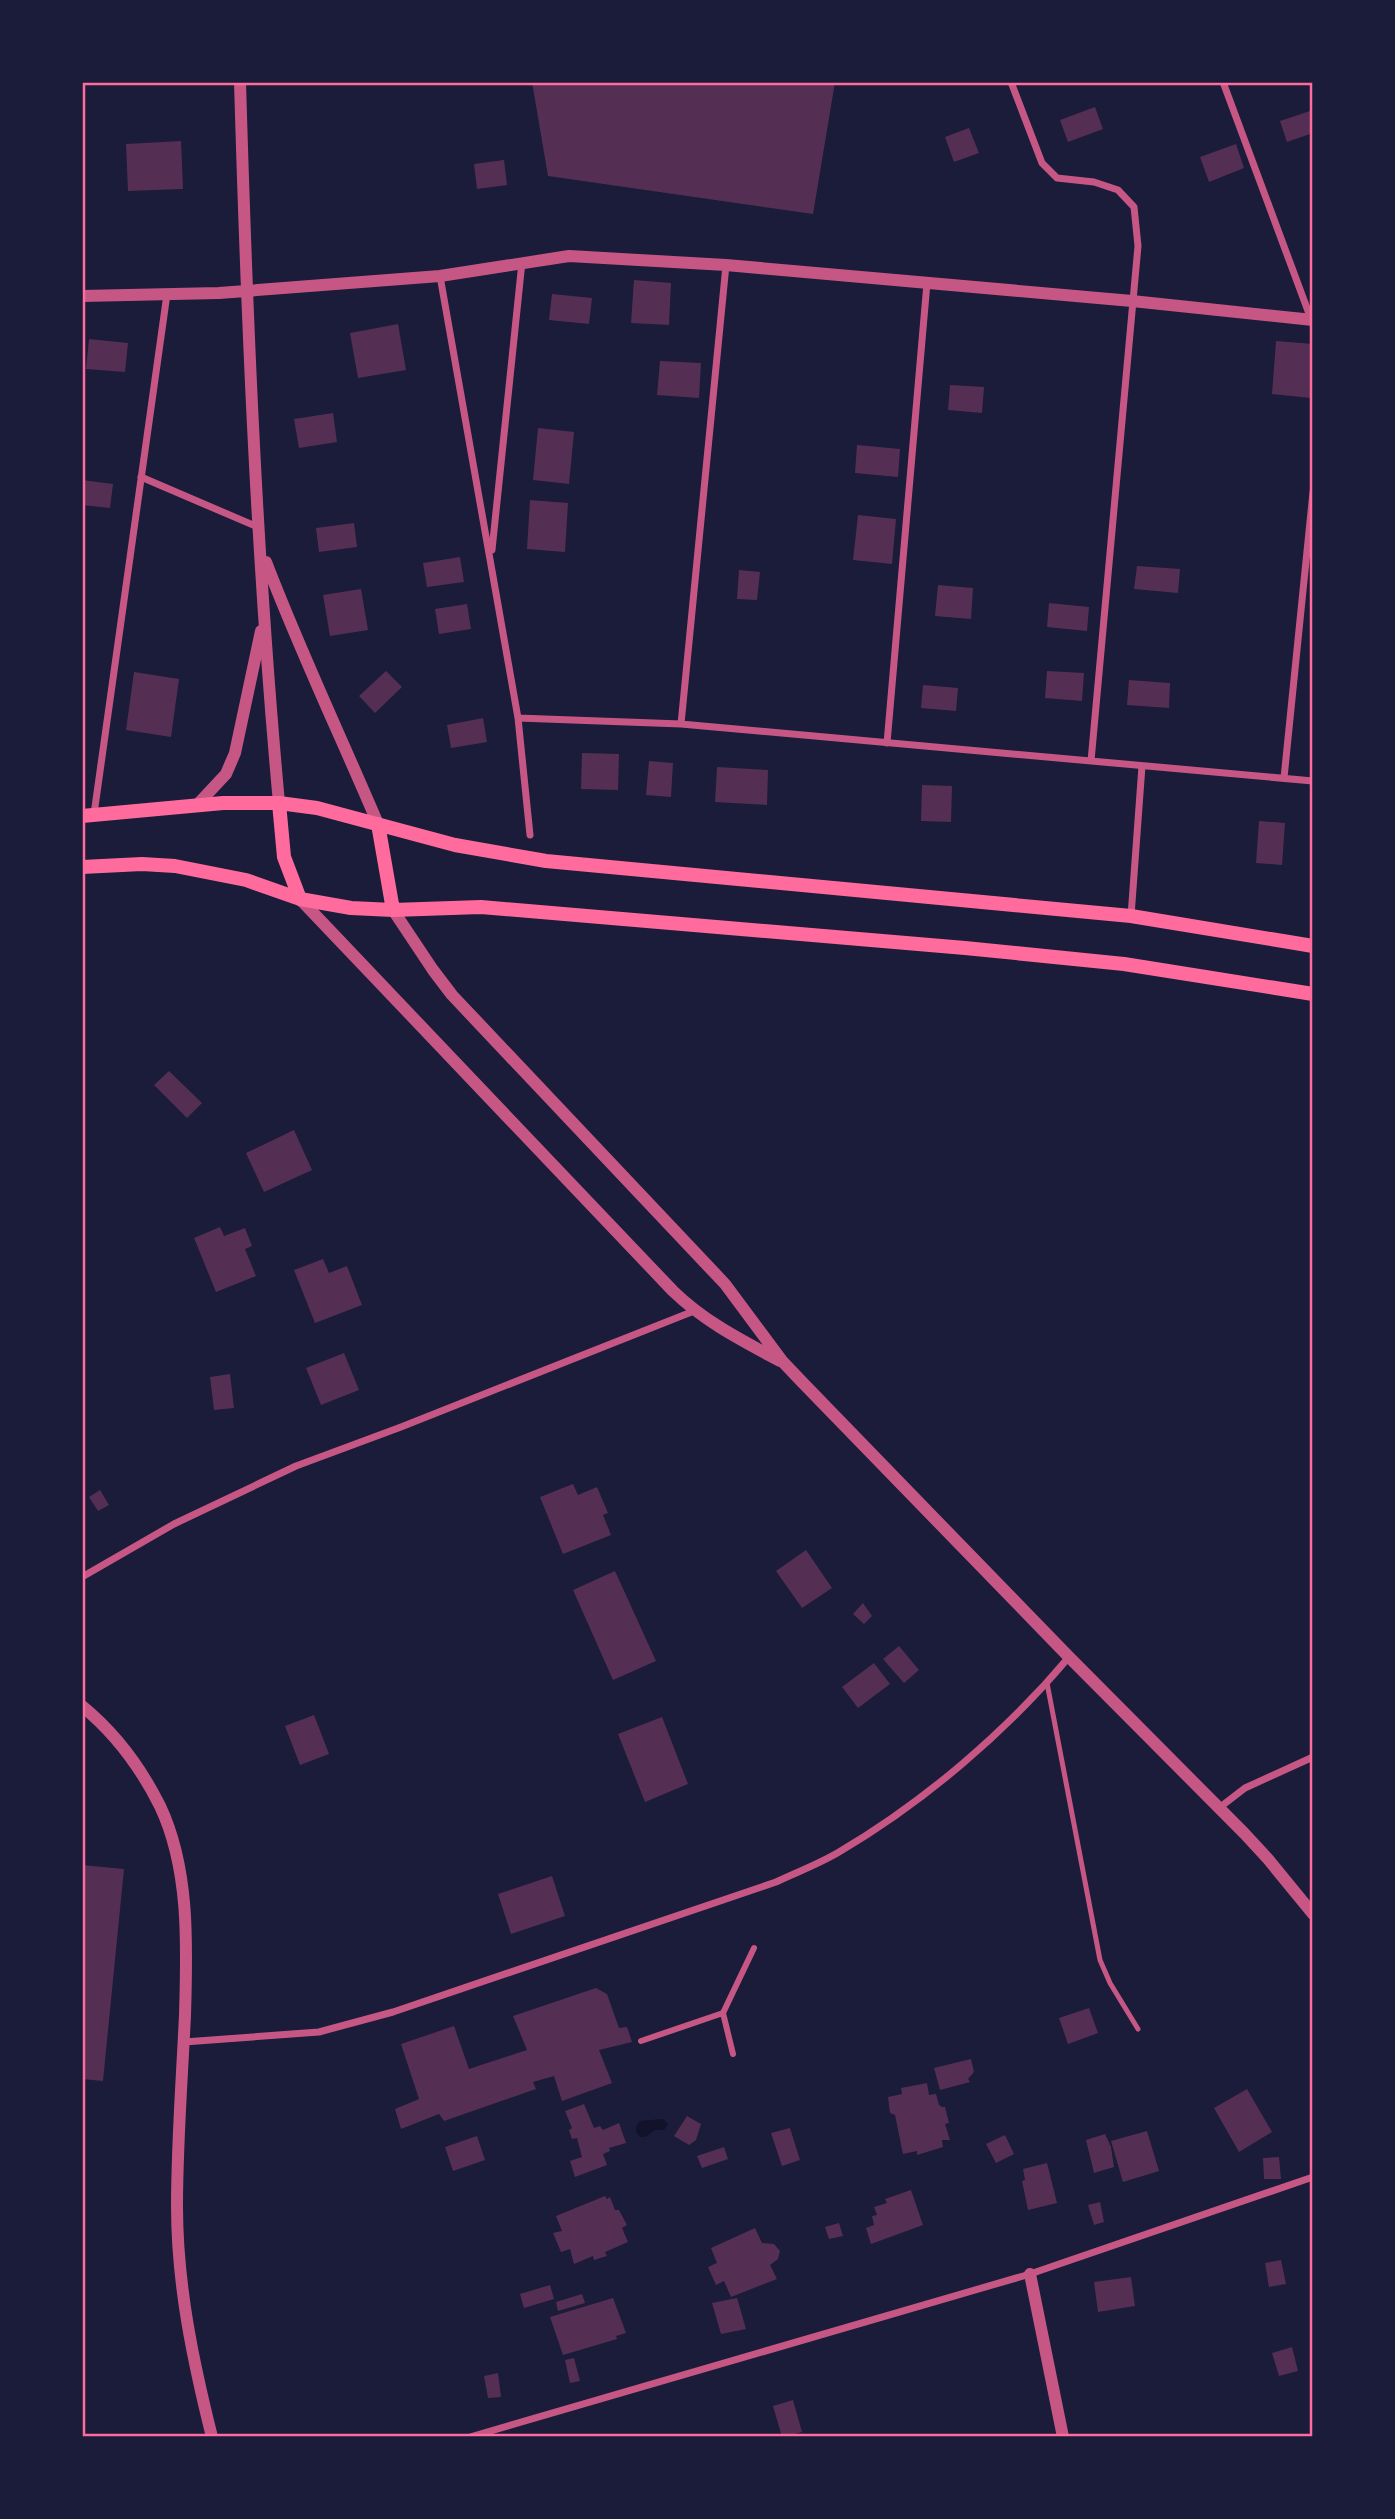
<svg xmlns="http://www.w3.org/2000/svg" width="1395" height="2519" font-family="Overpass,sans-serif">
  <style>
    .water { fill: #12122b }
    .building { fill: #542f53 }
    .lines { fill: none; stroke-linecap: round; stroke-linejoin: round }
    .service { stroke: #c65784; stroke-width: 5 }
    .pedestrian { stroke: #c65784; stroke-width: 6 }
    .minor { stroke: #c65784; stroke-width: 7 }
    .tertiary { stroke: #c65784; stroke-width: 12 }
    .secondary { stroke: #ff6b9d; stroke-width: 14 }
    .neatline { fill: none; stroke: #ff6b9d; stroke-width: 2.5 }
  </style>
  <rect width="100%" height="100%" fill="#1b1b3a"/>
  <!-- water -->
  <path class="water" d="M663 2119 668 2124 664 2130H655L645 2137H640L636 2132V2126L640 2121Z"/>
  <!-- building -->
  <path class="building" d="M532 82H835L813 214 548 176Z
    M1095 107 1103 129 1068 142 1060 120Z
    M1313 110V133L1287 142 1280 121Z
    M969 128 979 153 954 162 945 137Z
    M181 141 183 189 128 191 126 144Z
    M1236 144 1244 168 1209 182 1200 157Z
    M504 160 507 185 477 189 474 164Z
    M634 280 671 283 669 325 631 323Z
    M552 294 592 298 589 324 549 320Z
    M398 324 406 370 358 378 350 333Z
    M89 339 128 343 125 372 86 369Z
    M1276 341 1313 344 1311 398 1272 394Z
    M660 361 701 363 699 398 657 395Z
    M950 385 984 387 982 413 948 410Z
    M333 413 337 442 299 448 294 419Z
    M538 428 574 432 569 484 533 480Z
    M857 445 900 449 898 477 855 473Z
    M82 480 113 484 110 508 82 505Z
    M530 500 568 503 565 552 527 549Z
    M858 515 896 519 892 564 853 560Z
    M354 523 357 547 319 552 316 528Z
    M460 557 464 582 427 587 423 563Z
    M1137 566 1180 569 1178 593 1134 589Z
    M739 570 760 572 757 600 737 599Z
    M938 585 973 588 971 619 935 616Z
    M361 589 368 630 330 636 323 595Z
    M1049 603 1089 607 1087 631 1047 627Z
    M467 604 471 629 439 634 435 609Z
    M386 671 402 687 375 713 359 696Z
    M1047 671 1084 673 1082 701 1045 698Z
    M134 672 179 679 171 737 126 730Z
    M1129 680 1170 683 1169 708 1127 705Z
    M923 685 958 688 956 711 921 708Z
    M483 718 487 742 451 748 447 725Z
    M582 753 619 754 618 790 581 789Z
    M649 761 673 763 671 797 646 795Z
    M717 767 768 770 767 805 715 802Z
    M922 785 952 786 951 822 921 821Z
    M1259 821 1285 823 1282 865 1256 863Z
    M169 1071 202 1103 187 1118 154 1085Z
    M294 1130 312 1170 264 1192 246 1153Z
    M220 1227 224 1236 245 1228 252 1246 245 1249 256 1276 216 1292 194 1238Z
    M323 1259 329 1273 347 1266 362 1305 315 1323 294 1270Z
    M344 1353 359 1390 321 1405 306 1368Z
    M230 1374 234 1408 214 1410 210 1377Z
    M573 1484 578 1495 597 1487 608 1513 603 1515 611 1535 563 1554 540 1497Z
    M100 1490 109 1505 98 1511 89 1497Z
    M806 1550 832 1588 802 1608 776 1571Z
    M615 1571 656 1661 613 1680 573 1590Z
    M863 1603 872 1616 864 1624 853 1614Z
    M899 1646 919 1670 904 1683 883 1659Z
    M874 1663 890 1684 858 1708 842 1687Z
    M314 1715 329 1754 300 1765 285 1726Z
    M662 1717 688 1784 645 1802 618 1734Z
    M82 1865 124 1869 103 2081 82 2079Z
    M552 1876 565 1916 511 1934 498 1894Z
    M596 1988 607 1994 619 2028 627 2027 632 2042 599 2050 612 2083 562 2101 554 2076 533 2082 536 2089 444 2121 439 2114 401 2129 395 2109 419 2099 401 2044 454 2026 469 2069 527 2050 513 2016Z
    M1089 2008 1098 2033 1068 2044 1059 2018Z
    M971 2059 974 2072 968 2079 970 2082 940 2090 934 2068Z
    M927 2083 929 2095 936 2094 939 2105 942 2107H945L949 2123 945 2124 950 2140H942L943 2147 917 2155V2151L903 2154 895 2115 890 2113 888 2097 902 2094 901 2088Z
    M1247 2089 1272 2132 1239 2152 1214 2108Z
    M584 2104 594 2128 600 2126 603 2130 619 2123 626 2143 609 2148 610 2151 603 2154 607 2165 575 2177 570 2161 582 2157 577 2138 572 2139 569 2130 572 2128 565 2111Z
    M687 2116 701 2124 696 2140 689 2145 674 2136Z
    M790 2128 800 2160 782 2166 771 2133Z
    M1147 2131 1159 2171 1123 2182 1111 2141Z
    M1105 2134 1111 2147 1114 2167 1094 2173 1086 2140Z
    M1005 2135 1014 2154 996 2163 986 2144Z
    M477 2136 485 2160 453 2171 445 2147Z
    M724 2147 728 2159 702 2168 697 2156Z
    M1279 2157 1281 2179H1264L1263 2158Z
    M1047 2163 1057 2203 1028 2210 1022 2181 1025 2180 1023 2169Z
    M911 2190 923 2225 871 2244 866 2228 874 2225 872 2216 877 2215 874 2207 887 2203 885 2199Z
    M605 2196 607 2199 610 2197 615 2210H619L627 2225 622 2228 628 2242 605 2252 607 2256 594 2260 593 2256 574 2264 570 2249 561 2252 553 2233 562 2231 556 2216Z
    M1100 2202 1104 2222 1094 2225 1088 2205Z
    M839 2223 843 2236 829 2239 825 2227Z
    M755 2228 762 2243 774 2244 780 2251 778 2259 770 2265 777 2279 731 2297 724 2281 716 2285 708 2267 717 2263 711 2248Z
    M1281 2260 1286 2284 1269 2287 1265 2263Z
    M1131 2277 1135 2306 1098 2312 1094 2282Z
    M550 2285 554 2299 524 2308 520 2294Z
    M582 2294 585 2303 558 2311 556 2302Z
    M613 2298 626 2333 616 2336 617 2339 563 2355 550 2317Z
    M737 2298 746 2329 721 2334 712 2303Z
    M1292 2347 1298 2371 1279 2376 1272 2353Z
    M574 2358 580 2381 570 2383 565 2360Z
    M498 2373 501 2397 488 2398 484 2376Z
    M793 2400 802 2432 782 2437 773 2406Z"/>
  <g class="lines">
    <!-- service -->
    <path class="service" d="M1047 1683 1100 1960 1110 1983 1138 2029"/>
    <!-- pedestrian -->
    <path class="pedestrian" d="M723 2013 733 2054
      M641 2041 723 2013 754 1948"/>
    <!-- minor -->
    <path class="minor" d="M1011 82 1042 163 1057 178 1094 182 1118 190 1134 207 1138 246 1091 761
      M1223 82 1311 319
      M440 276 518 718 530 835
      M141 477 260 528
      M492 550 522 262
      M518 718 681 724 1313 781
      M681 724 726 265
      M887 743 927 283
      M1284 778 1313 492
      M94 814 167 294
      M1131 916 1142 766
      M82 1577 174 1524 296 1466 401 1427 694 1311
      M1219 1808 1245 1788 1313 1757
      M184 2042 319 2032 393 2012 776 1882C797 1872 819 1864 839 1852 924 1802 1006 1732 1069 1657
      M470 2437 1030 2274 1313 2177"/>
    <!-- tertiary -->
    <path class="tertiary" d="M240 82C247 323 257 564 279 803
      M82 296 219 293 440 276 569 256 726 265 1132 301 1313 320
      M266 562C300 651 341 737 378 824
      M197 805 226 774 235 753 261 631
      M300 899 673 1291C705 1322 741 1340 780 1361
      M393 910 433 970 452 995 725 1284 783 1362 803 1383 1069 1657 1244 1833 1268 1859 1313 1914
      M82 1706C115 1733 141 1768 160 1806 190 1869 187 1947 185 2015 182 2079 177 2143 177 2206 177 2285 193 2361 212 2437
      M1030 2274 1063 2437"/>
    <!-- secondary -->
    <path class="secondary" d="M279 803 284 857 300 899
      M82 816 223 803H279L317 808 455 845 546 861 1131 916 1313 946
      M378 824 393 910
      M82 867 142 864 175 866 246 880 300 899 351 908 393 910 481 907 965 948 1124 964 1313 994"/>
  </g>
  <!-- border -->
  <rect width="1395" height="2519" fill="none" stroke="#1b1b3a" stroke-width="168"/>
  <rect x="84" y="84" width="1227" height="2351" class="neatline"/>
</svg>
